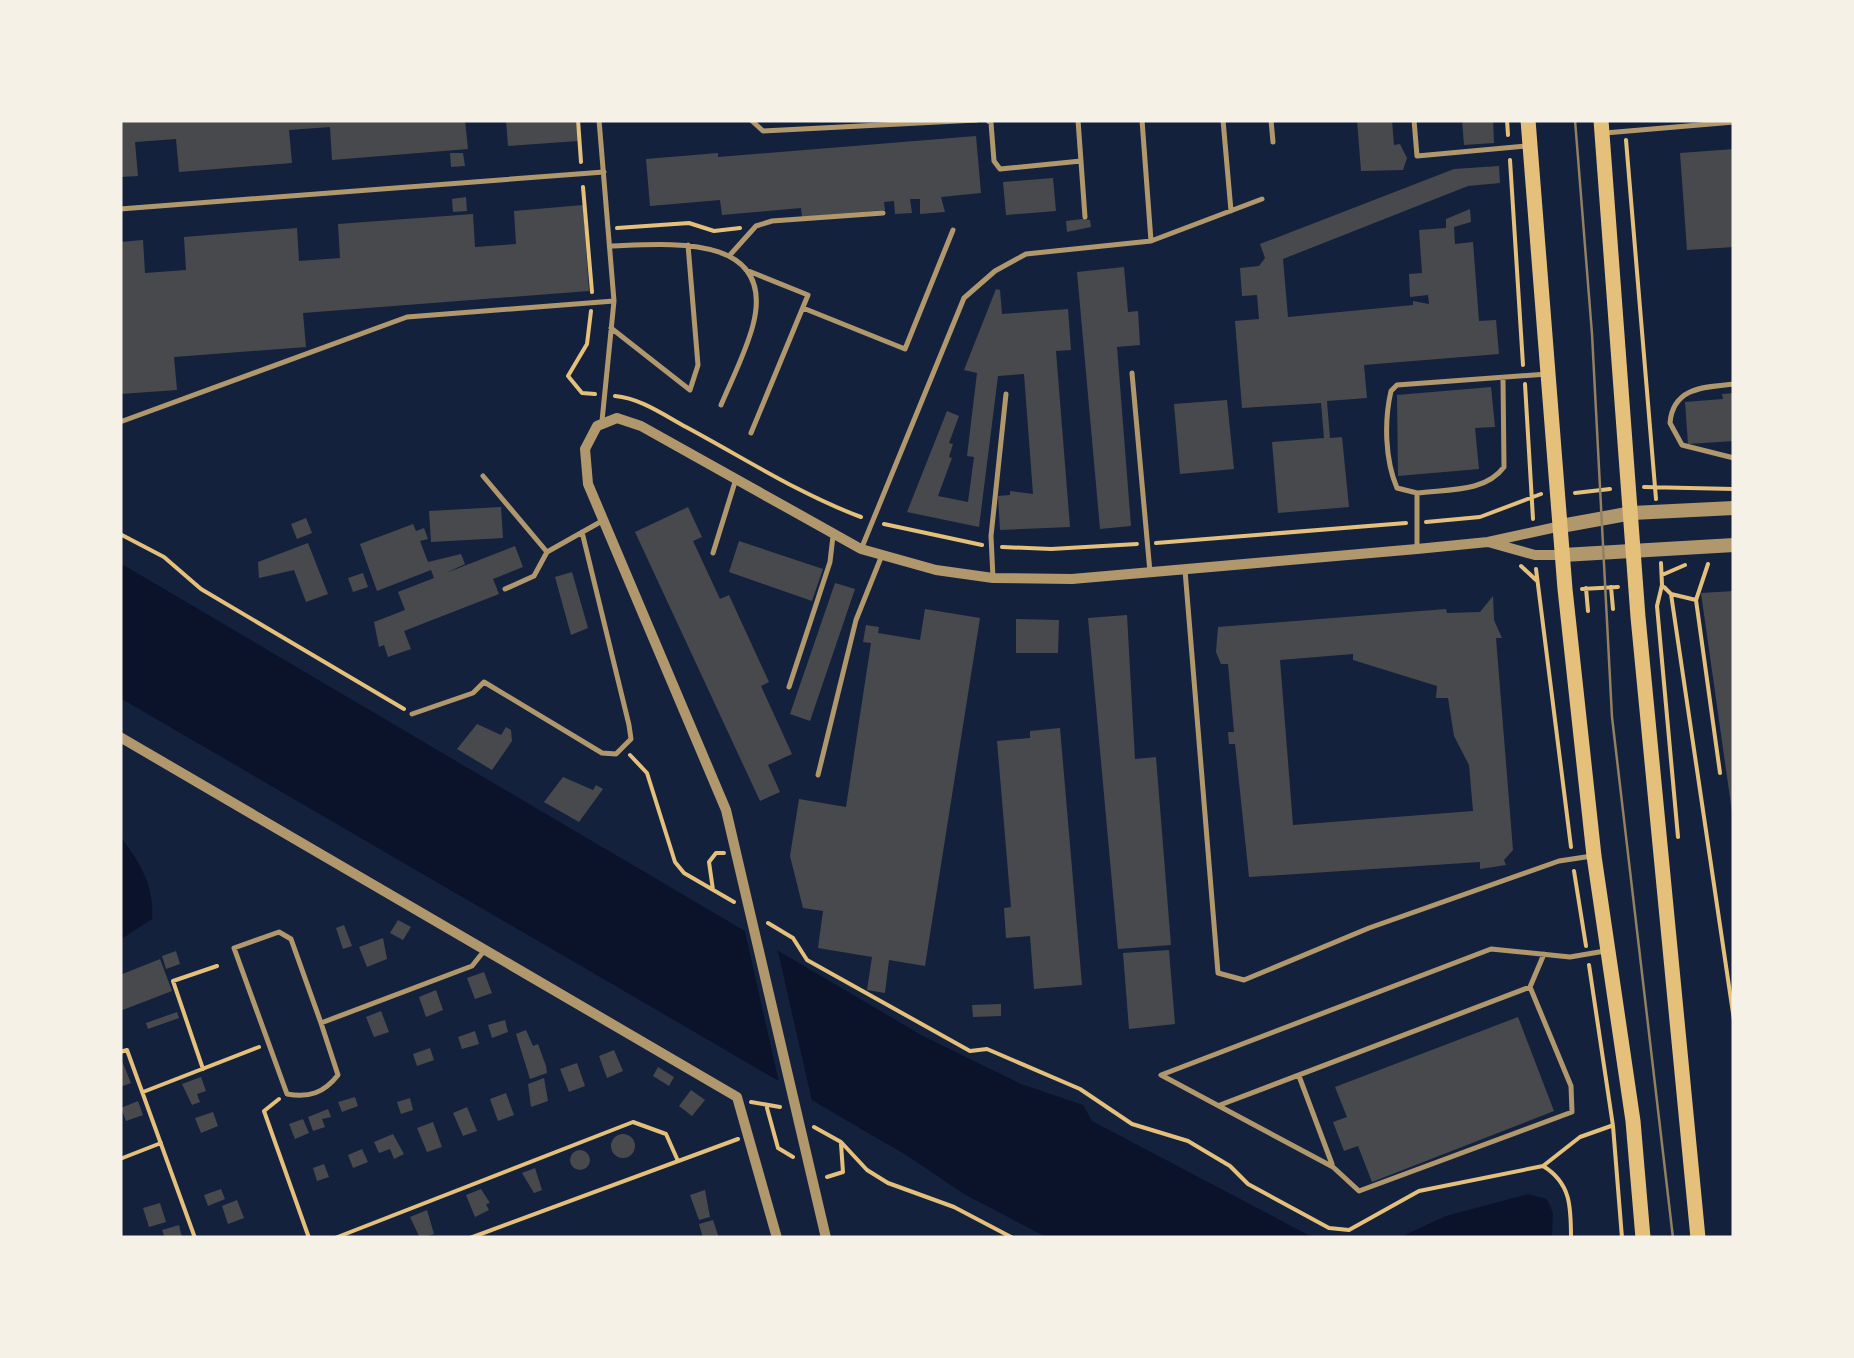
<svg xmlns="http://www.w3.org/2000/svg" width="1854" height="1358" font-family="'Varela Round',sans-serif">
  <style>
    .water { fill: #0b132b }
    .pier { fill: #14213d }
    .building { fill: #48494c; fill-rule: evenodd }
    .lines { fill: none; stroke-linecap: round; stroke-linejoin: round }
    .path { stroke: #e5c07b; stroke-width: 4 }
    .service { stroke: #b1986c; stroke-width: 5 }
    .minor { stroke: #b1986c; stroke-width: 10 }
    .tertiary { stroke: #b1986c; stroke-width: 14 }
    .secondary { stroke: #e5c07b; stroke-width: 15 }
    .tram { stroke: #918062; stroke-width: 2.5 }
  </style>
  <rect width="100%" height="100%" fill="#14213d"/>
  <!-- water -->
  <path class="water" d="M120 563 923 1036 1021 1084 1083 1105 1092 1121 1314 1238H1048L964 1194 906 1155 120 698Z
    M120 836C139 861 155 886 152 919L120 940Z
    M1528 1194 1547 1199 1553 1213 1552 1238H1398L1446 1216Z"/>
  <!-- pier -->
  <path class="pier" d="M743 923 776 943 814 1110 781 1091Z"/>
  <!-- building -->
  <path class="building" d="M120 120H465L468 149 332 160 330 127 289 130 292 163 179 172 176 139 135 142 138 176 120 177Z
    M506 120H576L578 141 508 146Z
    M1357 120H1392L1394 145 1400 144 1407 158 1403 170 1361 171Z
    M1462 120H1493L1494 143 1464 145Z
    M976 136 981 193 941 197 945 212 920 214V199H910L912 213 895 214 894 201 884 202 885 210 802 217 801 208 722 215 720 200 650 206 646 159 718 153V157Z
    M1734 149V247L1687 250 1680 153Z
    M450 153H463L465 166 451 167Z
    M1499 166 1500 183 1468 186 1283 259 1288 317 1413 305V301L1429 304 1428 295 1410 297 1409 274 1422 273 1419 230 1446 228V219L1470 209 1471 222 1454 227 1455 244 1473 242 1479 321 1496 320 1499 354 1364 365 1367 398 1327 401 1330 438 1342 437 1349 507 1278 513 1272 442 1324 438 1321 403 1242 408 1235 321 1259 319 1257 295 1242 296 1240 268 1259 266 1265 258 1260 244 1454 169Z
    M1053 178 1056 211 1006 215 1003 182Z
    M466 197 467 211 453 212 452 199Z
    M583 205 589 291 303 313 306 347 174 357 177 390 120 394V242L143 240 145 273 186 270 184 237 297 228 299 261 340 258 338 224 473 214 475 247 516 244 514 211Z
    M1082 219 1090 220 1091 227 1067 232 1066 221Z
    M1124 267 1128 312 1138 311 1140 345 1117 347 1131 526 1100 529 1077 272Z
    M996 289 1000 290 1002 314 1068 309 1071 350 1056 351 1070 527 1000 530 998 496 1010 495V491L1033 494 1024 374 998 376 979 527 907 512 947 411 959 416 949 443 953 444 949 457 952 458 938 496 968 502 974 457 967 456 977 373 964 370Z
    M1491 387 1495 427 1475 428 1479 469 1398 476 1397 395Z
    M1734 393V441L1688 444 1685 402 1723 399 1722 394Z
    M1227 400 1234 469 1180 474 1174 404Z
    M501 507 503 538 431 542 429 511Z
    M688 507 702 537 693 541 720 599 729 595 769 682 761 686 792 754 768 765 780 792 760 801 635 532Z
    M306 518 312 533 297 539 291 524Z
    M413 524 416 531 424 528 428 539 420 541 428 562 461 554 465 564 446 573 515 546 523 567 493 579 499 594 404 631 411 649 388 657 384 645 379 647 374 622 405 610 398 592 434 578 431 570 377 591 360 544Z
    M739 541 823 569 812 601 729 572Z
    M308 543 328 594 306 602 294 570 259 578 258 562Z
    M572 572 588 628 571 635 555 577Z
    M363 573 368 587 353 592 348 578Z
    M835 583 855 589 810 721 790 714Z
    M1734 591V812H1732L1701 593Z
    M1493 596 1494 620 1502 638H1496L1513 850 1504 860 1506 865 1480 869V862L1249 877 1235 744H1229L1228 732H1234L1228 664H1221L1216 652 1218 627 1446 609 1447 613 1480 612ZM1353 654V660L1437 686 1436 698H1448L1454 736 1469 765 1473 811 1293 825 1280 660Z
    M925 609 980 618 925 966 889 960 885 993 867 990 872 957 818 948 823 911 803 908 790 856 799 799 846 807 871 643 863 642 866 625 879 627 878 633 920 640Z
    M1127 615 1135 759 1156 757 1171 945 1118 949 1088 618Z
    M1016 619 1059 620 1058 653H1016Z
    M477 724 501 735 506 727 511 730 512 741 492 770 457 749Z
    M1060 728 1082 985 1034 989 1030 936 1006 938 1004 908 1011 907 997 741 1030 738V731Z
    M563 777 593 790 596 785 603 789 579 822 544 802Z
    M398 920 411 927 403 940 390 933Z
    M344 925 352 946 343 949 336 928Z
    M383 938 387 959 367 967 359 947Z
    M1169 950 1175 1024 1129 1029 1123 953Z
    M176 951 180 964 166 969 162 956Z
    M160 959 172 991 120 1011V975Z
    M484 972 492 993 475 999 467 978Z
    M436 990 443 1010 426 1017 419 997Z
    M1001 1004V1016L973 1017 972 1005Z
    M381 1011 389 1032 374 1037 366 1017Z
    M177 1012 179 1018 148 1029 146 1023Z
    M1518 1017 1554 1111 1372 1182 1358 1146 1344 1151 1333 1122 1347 1117 1335 1087Z
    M505 1020 508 1032 492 1038 488 1025Z
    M526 1030 533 1046 538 1044 546 1066 547 1073 530 1079 516 1034Z
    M475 1031 479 1044 462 1049 458 1037Z
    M430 1048 434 1060 417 1066 413 1054Z
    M614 1050 623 1071 607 1078 599 1056Z
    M120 1056 131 1083 120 1087Z
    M577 1063 585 1086 569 1092 560 1069Z
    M658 1067 674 1077 669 1086 653 1076Z
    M201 1077 206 1091 197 1094 200 1102 192 1105 182 1084Z
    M544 1078 548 1101 531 1107 528 1084Z
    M691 1090 705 1100 692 1116 679 1106Z
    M506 1093 514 1115 498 1121 490 1099Z
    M355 1097 358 1106 342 1112 338 1102Z
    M410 1098 413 1110 401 1114 397 1102Z
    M138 1101 143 1115 126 1121 121 1108Z
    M467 1107 477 1131 463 1136 453 1113Z
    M328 1109 331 1117 322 1119 325 1127 313 1131 308 1117Z
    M213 1112 218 1126 201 1133 195 1118Z
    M303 1119 309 1133 295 1139 289 1124Z
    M433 1122 442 1147 427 1152 417 1128Z
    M393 1134 404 1154 394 1159 390 1149 379 1153 374 1142Z
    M611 1146a12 12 0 1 1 24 0a12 12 0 1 1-24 0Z
    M362 1149 368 1162 353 1168 348 1155Z
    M570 1160a10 10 0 1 1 20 0a10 10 0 1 1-20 0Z
    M324 1164 329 1177 317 1181 313 1168Z
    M535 1168 542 1190 534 1193 522 1173Z
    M221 1189 225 1199 208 1206 204 1195Z
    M481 1189 490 1203 486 1204 489 1210 475 1217 466 1195Z
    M705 1190 710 1217 699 1220 690 1195Z
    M237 1200 244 1218 228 1224 222 1206Z
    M160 1203 166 1222 149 1227 143 1208Z
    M427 1210 434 1234 420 1238 410 1217Z
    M713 1220 719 1238H703L699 1224Z
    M179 1225 182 1238H165L162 1230Z"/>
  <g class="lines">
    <!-- path -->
    <path class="path" d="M578 120 581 162
      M1507 120 1508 135
      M1626 140 1656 499
      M1510 160 1523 365
      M583 187 592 292
      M617 228 689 223 714 231 740 228
      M591 311 587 344 568 376 582 393 595 394
      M1525 384 1533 519
      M615 396C640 398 664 415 686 427 744 458 799 494 861 517
      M1644 487 1734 489
      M1575 493 1610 489
      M1426 522 1480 517 1541 494
      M884 524 982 545
      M120 534 164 557 201 589 404 709
      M1156 543 1406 523
      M1002 547 1051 549 1137 544
      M1661 563 1662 585 1657 606 1678 837
      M1521 566 1536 580
      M1536 569 1571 847
      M1662 575 1685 565
      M1611 587 1613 609
      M1664 587 1671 594 1734 1020
      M1586 588 1588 611
      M1582 589 1618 587
      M1671 594 1696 600 1720 773
      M1696 600 1708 564
      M630 755 647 773 675 862 684 873 734 902
      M1574 871 1586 946
      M713 890 709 862 716 853H724
      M768 923 793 938 807 960 970 1051 987 1049 1080 1089 1132 1124 1188 1141 1230 1166 1248 1184 1329 1228 1349 1230 1419 1191 1543 1166C1571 1183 1571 1207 1571 1238
      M1589 965 1613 1126 1622 1238
      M120 1052 127 1050 195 1238
      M203 1069 173 981 217 966
      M143 1092 259 1047
      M279 1099 264 1111 309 1238
      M751 1102 780 1107
      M767 1108 778 1148 793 1157
      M814 1127 841 1142 867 1170 888 1183 954 1207 1013 1238
      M120 1159 161 1143
      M1543 1166 1580 1137 1611 1126
      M827 1177 843 1172 841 1144
      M335 1238 633 1122 666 1134 678 1161
      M470 1238 738 1139"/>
    <!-- service -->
    <path class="service" d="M599 120 614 301 602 421
      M751 120 763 131 977 120
      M987 120 991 123 994 161 1000 169 1081 161
      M1078 120 1085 217
      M1142 120 1151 241
      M1223 120 1231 211
      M1271 120 1273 142
      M1414 120 1417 156 1527 146
      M1605 133 1734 122
      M120 209 604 172
      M610 246C667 244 777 232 753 325 746 352 732 379 721 405
      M730 255 756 226 772 221 883 213
      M746 270 808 295 751 433
      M803 308 905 349 953 230
      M611 328 690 390 698 365 688 245
      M1132 373 1150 572
      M1734 384C1705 387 1673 387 1670 423L1682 445 1734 458
      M120 422 407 317 614 301
      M483 476 547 552 602 521
      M1417 493C1446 489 1485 493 1504 467L1503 378
      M862 547 964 298 995 271 1026 254 1151 241 1262 199
      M1417 548V493L1397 488C1385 460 1384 421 1391 391L1397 385 1547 374
      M713 553 735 482
      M1185 570 1218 973 1244 980 1369 928 1559 861 1592 856
      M993 578 991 536 1006 394
      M505 589 534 576 547 552
      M789 687 830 562 833 536
      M412 714 473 693 484 682 602 753 616 754 631 739 629 725 582 532
      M818 775 856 620 882 555
      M1544 954 1530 987 1571 1086 1572 1112 1359 1191 1333 1167 1161 1075 1491 949 1570 957 1605 951
      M321 1023 338 1075C324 1093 309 1098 287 1094L234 948 279 932 291 939 321 1023 472 966 484 951
      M1299 1076 1332 1164
      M1220 1105 1530 987"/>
    <!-- minor -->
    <path class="minor" d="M1488 542 1535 555H1563
      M120 737 737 1097 777 1238
      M826 1238 726 810 588 484 585 449 597 426 617 418 641 426 861 549 936 570 993 578 1072 579 1417 549 1488 542 1561 526"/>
    <!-- tertiary -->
    <path class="tertiary" d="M1561 526 1632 513 1734 508
      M1563 555 1734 545"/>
    <!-- secondary -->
    <path class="secondary" d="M1528 120 1565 589 1594 856 1633 1121 1643 1238
      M1601 120 1638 617 1698 1238"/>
    <!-- tram -->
    <path class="tram" d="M1575 120 1592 334 1612 717 1673 1238"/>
  </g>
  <!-- border -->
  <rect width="1854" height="1358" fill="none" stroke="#f6f1e7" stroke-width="245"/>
</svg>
